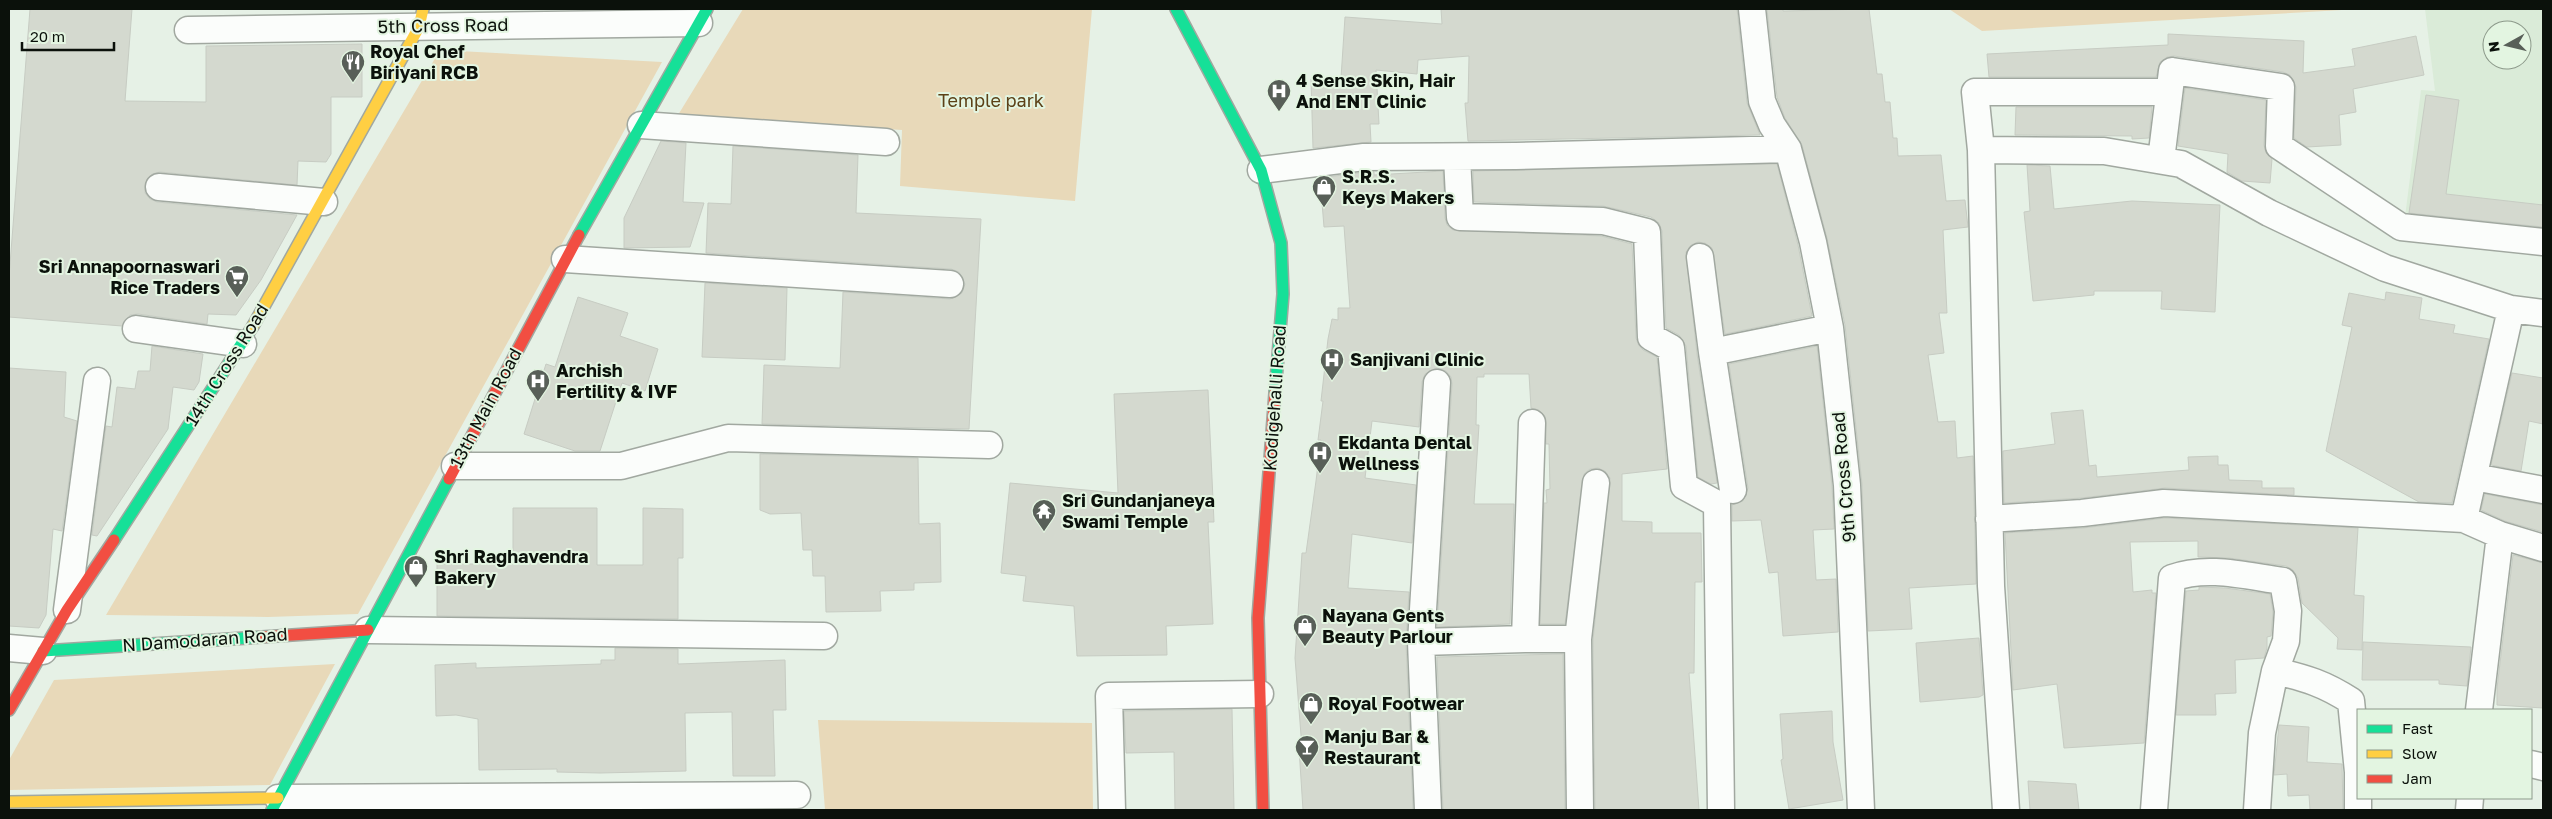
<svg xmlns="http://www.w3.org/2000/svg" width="2552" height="819" font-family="'Golos Text',sans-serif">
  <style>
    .built { fill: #daebd8; fill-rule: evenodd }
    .green { fill: #e8d9b9 }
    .building { fill: #d4d9cf; stroke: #c7ccc3 }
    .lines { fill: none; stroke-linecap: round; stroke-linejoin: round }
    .street-casing { stroke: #a1a8a0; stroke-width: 29 }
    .fast-casing { stroke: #a1a8a0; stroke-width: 14 }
    .slow-casing { stroke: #a1a8a0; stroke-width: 14 }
    .jam-casing { stroke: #a1a8a0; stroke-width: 14 }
    .street { stroke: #fbfdfb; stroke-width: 26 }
    .fast { stroke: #16e098; stroke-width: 11 }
    .slow { stroke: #ffcf43; stroke-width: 11 }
    .jam { stroke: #f24e42; stroke-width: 11 }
    .labels { text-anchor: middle; stroke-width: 4; stroke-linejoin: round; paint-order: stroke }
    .street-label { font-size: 18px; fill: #0b110b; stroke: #e3f5e1 }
    .poi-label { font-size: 18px; font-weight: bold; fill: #0b110b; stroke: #e3f5e1; text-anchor: start }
    .park-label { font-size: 18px; fill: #5c4117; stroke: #e3f5e1 }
  </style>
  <rect width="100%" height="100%" fill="#e6f1e6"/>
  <!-- built -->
  <path class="built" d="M2425 9H2543V238L2404 225 2421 90 2435 91ZM2492 30H2522V60H2492Z"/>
  <!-- green -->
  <path class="green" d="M743 9H1092L1075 201 900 186 902 130 678 115Z
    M1949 9H2359L1982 31Z
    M440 50 662 62 358 614 268 617 106 615Z
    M335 664 270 785 9 790V760L54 680Z
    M818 720 1092 723 1093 810H825Z"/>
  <!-- building -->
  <path class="building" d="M30 9H132L125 101 206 102V46L362 44V97H331V154L326 162 298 161 297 185 160 172 152 174 147 179 145 193 150 199 157 202 297 215 261 280 236 315 208 314 207 324 138 314 130 315 122 326 9 317V277Z
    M1441 9H1737L1747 103 1760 135 1468 141 1465 103H1468L1469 56 1418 60 1417 74 1376 70 1379 124H1370L1371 142 1313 148 1311 79 1341 78 1345 17 1442 24Z
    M1767 9H1783V11L1869 9 1877 74H1882L1885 102H1890L1893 138H1897L1898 156 1941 155 1946 201 1965 200 1968 227 1943 230 1947 313H1939L1944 353 1928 355 1938 422 1955 421 1957 458 1973 456 1976 584 1909 588 1912 629 1868 631 1862 484 1845 325 1827 238 1802 145 1785 118 1777 97Z
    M2168 34 2304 41 2303 73 2355 66 2352 49 2416 36 2424 75 2353 89 2356 112 2339 115 2341 145 2307 147 2294 138 2296 87 2290 75 2283 72 2174 56 2167 57 2160 62 2156 77H1989L1987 54 2168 45Z
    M2185 88 2266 100 2264 145 2266 153 2272 159 2270 183 2242 181 2227 172 2228 154 2178 146Z
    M2426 95 2459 100 2446 194 2543 205V227L2409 213Z
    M2016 107H2152L2149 138 2132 139V136L2015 135Z
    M661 141 686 143 683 202 704 203 690 247 624 248V218Z
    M733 146 858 155 856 213 981 219 969 429 762 424 764 365 840 368 843 292 950 299 962 293 965 284 959 272 951 269 706 253 708 203 731 204Z
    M1777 164 1798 245 1812 316 1725 334 1712 248 1705 243 1698 242 1691 245 1686 252 1697 354 1717 483 1711 484 1698 477 1686 346 1679 335 1666 328 1662 231 1659 223 1651 217 1603 206 1474 202 1473 171Z
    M2027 165 2050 166 2054 209 2132 201 2220 205 2215 312 2161 309 2162 291H2094V295L2033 301 2024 212 2030 211Z
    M1443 171 1445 218 1447 225 1453 230 1601 236 1632 244 1636 338 1638 344 1643 350 1657 357 1667 469 1622 474V521L1652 522V533H1701L1702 582H1695L1694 673H1689L1699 810H1595L1593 640 1610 478 1605 471 1598 468 1590 469 1584 474 1565 624H1540L1544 503H1547L1546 490 1550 489 1549 444H1546L1545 416 1539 410 1531 408 1529 374H1484V377H1477L1476 425H1479L1474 504H1514L1510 624 1437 627 1452 384 1451 377 1446 371 1437 368 1425 374 1422 382 1419 427 1372 421 1365 478 1416 485 1412 543 1352 534 1348 588 1409 592 1406 643 1413 810H1303L1299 748H1302L1295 658 1302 553H1306L1316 481 1321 440H1318L1323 401H1321L1328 339 1332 319 1338 320V308H1350L1344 226 1324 227 1320 178 1365 172H1374V175Z
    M705 283 787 288 785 360 702 357Z
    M2386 292 2422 298 2419 319 2455 325 2453 333 2489 339 2452 503 2419 502 2326 451 2352 327 2342 325 2349 293 2385 300Z
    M578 297 628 313 620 336 658 349 645 391 622 383 600 451H575L524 434 546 364 555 367Z
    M152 346 203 354 199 382 194 390 173 387 168 429 97 536 92 535 106 426 112 427 117 387 135 389 138 371H150Z
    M1817 346 1832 486 1834 529 1813 530 1816 580 1836 579 1838 632 1783 636 1778 572 1769 573 1761 520 1732 521V505L1743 501 1748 488 1729 364Z
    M9 368 66 372 64 417 77 421 62 531 53 529 46 615 39 628 9 626Z
    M2512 373 2543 378V424L2529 421 2521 471 2491 465Z
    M1208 390 1214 522H1208L1213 624 1166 626 1167 655 1077 656 1074 606 1023 601 1026 576 1001 573 1010 483 1118 493 1114 394Z
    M2083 410 2089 466 2096 465 2097 477 2189 470 2188 457 2218 456V465H2228L2229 480 2262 481V488H2294V495L2165 488 2081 498 2004 503 2003 451 2055 444 2051 413Z
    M760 454 918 458 919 524 940 523 941 582 914 583V590L880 591 881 611 826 612 825 576H813L812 550H803L801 513 770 514 760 510Z
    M2485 494 2543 505V532L2505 521 2481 510Z
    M513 508H597V565H643V508L683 509V558H678V619L437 616V564H513Z
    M2165 518 2358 528 2354 595 2364 596 2362 650 2337 649 2338 638 2302 603 2298 578 2293 570 2286 566 2229 558 2198 557V541L2130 542 2133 592 2152 590V593H2156L2144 743 2064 748 2057 684 2013 690 2005 533 2083 528Z
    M2513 555 2543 563V708L2497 705V688Z
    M2199 587 2225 588 2270 594 2273 612 2271 636 2267 637V648L2264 658 2235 660 2236 693 2215 694 2216 715H2176L2186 591 2199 590Z
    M1979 638 1983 695 1979 697 1920 702 1916 643Z
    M2363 642 2471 647 2467 686 2439 684V680H2362Z
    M615 648 678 649V664L785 660 786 710H773L775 776H733L732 712 685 713 686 771 600 773 557 772V769L479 770 478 719 456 715 436 716 435 665 476 663V668L601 664V660H615Z
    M1563 654 1565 810H1443L1437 657Z
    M1232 709 1234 810H1175L1174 752 1126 753 1124 711Z
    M1832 711 1833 742 1843 800 1789 809 1781 760 1783 759 1780 714Z
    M2279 725 2309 727 2307 762 2342 764 2343 810H2310L2309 795 2288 796 2287 774 2274 775Z
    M2028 781 2076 784 2079 810H2030Z"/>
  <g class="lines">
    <!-- street casing -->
    <g class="street-casing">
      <path id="street" d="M1752 9 1762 101 1772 125 1788 149 1813 242 1830 328 1847 485 1861 810
        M188 30 699 23
        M641 125 886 142
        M1981 150 1975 92H2169
        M1457 157 1460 217 1603 221 1647 232 1651 337 1671 348 1684 486 1717 504 1721 810
        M2161 160 2172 71 2281 87 2279 146 2401 227 2543 242
        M1261 170 1364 157 1516 156 1788 149
        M159 187 324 202
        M1700 257 1712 352
        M565 259 950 284
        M2511 309 2543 313
        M136 329 243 344
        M455 466H621L728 438 989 445
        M2474 477 2543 490
        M1733 490 1712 352 1830 328
        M1989 519 2082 513 2164 503 2464 519
        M67 610 97 381
        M368 630 824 636
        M1525 639H1578
        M1421 642 1525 639 1532 423
        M9 648 43 651
        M2275 671C2306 678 2325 684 2351 701L2358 772V810
        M2479 710 2500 535
        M2531 764 2543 767
        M278 798 797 795
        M1112 810 1109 696 1260 694
        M1428 810 1421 642 1437 383
        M1580 810 1578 639 1596 483
        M2006 810 1991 586 1981 150 2104 151 2181 164 2269 213 2385 268 2511 309 2464 519 2500 535 2543 548
        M2154 810 2172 578C2207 565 2246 576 2283 581L2288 611 2286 641 2275 671 2262 733 2257 810
        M2469 810 2470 798"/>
    </g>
    <!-- fast casing -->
    <g class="fast-casing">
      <path id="fast" d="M1176 9 1261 170 1281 243 1283 294 1275 393
        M579 235 707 9
        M114 540 253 326
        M43 651 262 637
        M272 810 449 479"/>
    </g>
    <!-- slow casing -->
    <g class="slow-casing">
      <path id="slow" d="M253 326 419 27 423 9
        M9 802 278 798"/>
    </g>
    <!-- jam casing -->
    <g class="jam-casing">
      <path id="jam" d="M449 479 579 235
        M262 637 368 630
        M9 710 67 610 114 540
        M1263 810 1258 618 1275 393"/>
    </g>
    <!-- street -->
    <use href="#street" class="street"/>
    <!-- fast -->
    <use href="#fast" class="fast"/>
    <!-- slow -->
    <use href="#slow" class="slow"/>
    <!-- jam -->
    <use href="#jam" class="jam"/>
  </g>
  <!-- icons -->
  <defs>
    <g id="restaurant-pin" transform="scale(1.25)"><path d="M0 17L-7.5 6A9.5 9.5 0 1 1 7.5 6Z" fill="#585f58" stroke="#e3f5e1"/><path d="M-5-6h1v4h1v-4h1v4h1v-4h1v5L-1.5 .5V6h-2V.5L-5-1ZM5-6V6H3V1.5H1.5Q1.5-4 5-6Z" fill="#fff"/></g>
    <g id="hospital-pin" transform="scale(1.25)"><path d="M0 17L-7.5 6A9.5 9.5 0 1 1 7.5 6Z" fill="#585f58" stroke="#e3f5e1"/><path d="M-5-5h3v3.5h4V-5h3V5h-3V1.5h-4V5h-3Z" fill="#fff"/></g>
    <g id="shop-pin" transform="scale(1.25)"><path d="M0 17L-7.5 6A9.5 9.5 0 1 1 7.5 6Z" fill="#585f58" stroke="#e3f5e1"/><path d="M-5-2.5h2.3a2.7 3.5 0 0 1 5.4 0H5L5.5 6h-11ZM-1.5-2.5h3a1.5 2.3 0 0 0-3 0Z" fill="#fff"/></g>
    <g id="supermarket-pin" transform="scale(1.25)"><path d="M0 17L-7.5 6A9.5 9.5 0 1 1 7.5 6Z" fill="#585f58" stroke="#e3f5e1"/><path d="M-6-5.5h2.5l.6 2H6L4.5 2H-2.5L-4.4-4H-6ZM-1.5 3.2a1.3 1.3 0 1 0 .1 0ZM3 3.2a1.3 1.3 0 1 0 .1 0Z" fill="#fff"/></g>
    <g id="temple-pin" transform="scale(1.25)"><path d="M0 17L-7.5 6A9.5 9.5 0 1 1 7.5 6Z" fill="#585f58" stroke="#e3f5e1"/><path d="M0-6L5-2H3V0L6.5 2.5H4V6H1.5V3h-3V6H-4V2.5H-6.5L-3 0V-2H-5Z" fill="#fff"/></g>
    <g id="bar-pin" transform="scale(1.25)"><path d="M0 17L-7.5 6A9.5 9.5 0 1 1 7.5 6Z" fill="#585f58" stroke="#e3f5e1"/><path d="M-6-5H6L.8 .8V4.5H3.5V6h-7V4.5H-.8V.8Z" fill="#fff"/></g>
  </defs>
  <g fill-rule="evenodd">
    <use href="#restaurant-pin" x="353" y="62"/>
    <use href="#hospital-pin" x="1279" y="91"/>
    <use href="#shop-pin" x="1324" y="187"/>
    <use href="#supermarket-pin" x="237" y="277"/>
    <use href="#hospital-pin" x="1332" y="360"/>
    <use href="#hospital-pin" x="538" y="381"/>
    <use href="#hospital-pin" x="1320" y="453"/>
    <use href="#temple-pin" x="1044" y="511"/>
    <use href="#shop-pin" x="416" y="567"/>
    <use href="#shop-pin" x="1305" y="626"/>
    <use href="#shop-pin" x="1311" y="704"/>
    <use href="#bar-pin" x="1307" y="747"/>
  </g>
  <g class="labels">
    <!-- street labels -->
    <g class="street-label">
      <text transform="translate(443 26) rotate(-1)" y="6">5th Cross Road</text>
      <text transform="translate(227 365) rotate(-58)" y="6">14th Cross Road</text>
      <text transform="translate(1275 398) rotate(-86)" y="6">Kodigehalli Road</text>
      <text transform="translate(486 408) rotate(-62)" y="6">13th Main Road</text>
      <text transform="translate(1844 477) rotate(-95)" y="6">9th Cross Road</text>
      <text transform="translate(205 640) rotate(-4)" y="6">N Damodaran Road</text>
    </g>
    <!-- poi labels -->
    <g class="poi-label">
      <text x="370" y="58">Royal Chef<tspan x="370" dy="21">Biriyani RCB</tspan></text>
      <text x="1296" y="87">4 Sense Skin, Hair<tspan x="1296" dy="21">And ENT Clinic</tspan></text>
      <text x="1342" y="183">S.R.S.<tspan x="1342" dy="21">Keys Makers</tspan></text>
      <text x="220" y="273" text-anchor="end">Sri Annapoornaswari<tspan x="220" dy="21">Rice Traders</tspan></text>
      <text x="1350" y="366">Sanjivani Clinic</text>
      <text x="556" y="377">Archish<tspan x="556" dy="21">Fertility &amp; IVF</tspan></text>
      <text x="1338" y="449">Ekdanta Dental<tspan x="1338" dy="21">Wellness</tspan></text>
      <text x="1062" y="507">Sri Gundanjaneya<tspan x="1062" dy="21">Swami Temple</tspan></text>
      <text x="434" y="563">Shri Raghavendra<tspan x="434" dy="21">Bakery</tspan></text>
      <text x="1322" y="622">Nayana Gents<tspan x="1322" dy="21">Beauty Parlour</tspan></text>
      <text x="1328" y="710">Royal Footwear</text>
      <text x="1324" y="743">Manju Bar &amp;<tspan x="1324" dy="21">Restaurant</tspan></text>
    </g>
    <!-- park labels -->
    <g class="park-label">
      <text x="991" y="107">Temple park</text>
    </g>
  </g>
  <!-- border -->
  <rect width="2552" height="819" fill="none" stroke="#0b110b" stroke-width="20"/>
  <!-- legend -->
  <rect x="2357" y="709" width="175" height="90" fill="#e3f5e1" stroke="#8d9a8b"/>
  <rect x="2367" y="725" width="25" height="8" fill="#16e098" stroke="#8d9a8b"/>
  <text x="2402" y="734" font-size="15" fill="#0b110b">Fast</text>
  <rect x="2367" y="750" width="25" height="8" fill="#ffcf43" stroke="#8d9a8b"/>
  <text x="2402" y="759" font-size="15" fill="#0b110b">Slow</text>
  <rect x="2367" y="775" width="25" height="8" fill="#f24e42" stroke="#8d9a8b"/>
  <text x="2402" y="784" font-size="15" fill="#0b110b">Jam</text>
  <!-- north arrow -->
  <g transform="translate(2507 45) rotate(262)"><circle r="24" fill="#e3f5e1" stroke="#8d9a8b"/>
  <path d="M0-4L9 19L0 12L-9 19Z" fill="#585f58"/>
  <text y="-8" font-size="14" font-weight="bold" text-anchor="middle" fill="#0b110b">N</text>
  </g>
  <!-- scale -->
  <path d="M22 42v8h92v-8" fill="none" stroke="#0b110b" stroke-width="2.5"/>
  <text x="30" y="42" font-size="15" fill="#0b110b" stroke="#e3f5e1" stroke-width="4" paint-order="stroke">20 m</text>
</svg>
